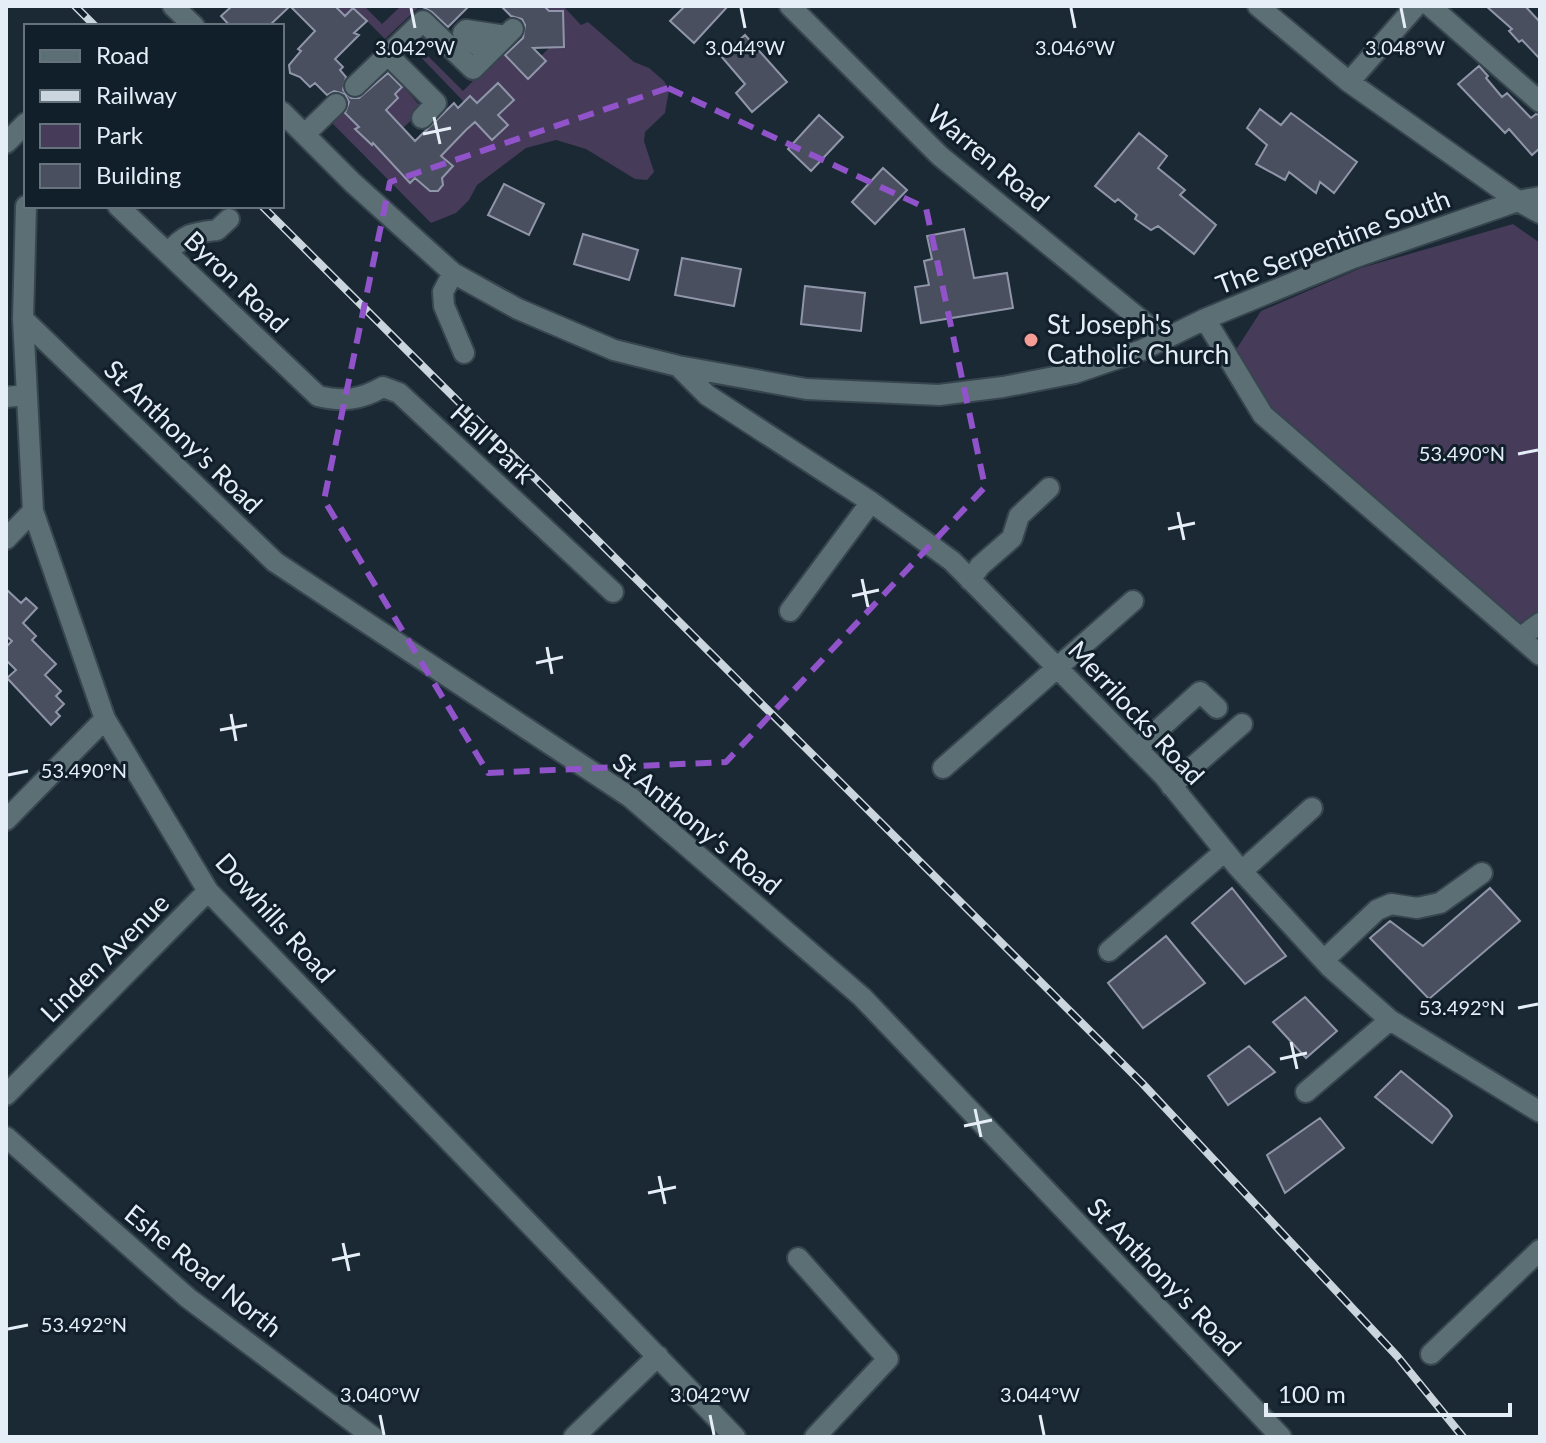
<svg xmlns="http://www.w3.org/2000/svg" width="1546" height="1443" font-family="Lato,sans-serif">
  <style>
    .green { fill: #463b59 }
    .building { fill: #4a4f60; stroke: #9096a9; stroke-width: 2 }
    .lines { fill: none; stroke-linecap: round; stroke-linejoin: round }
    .minor-casing { stroke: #37454f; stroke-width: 24 }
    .minor { stroke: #5c6f74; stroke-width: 20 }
    .rail-casing { stroke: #cbd5dd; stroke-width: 8 }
    .rail { stroke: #111f2a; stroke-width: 5; stroke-dasharray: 15; stroke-linecap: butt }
    .marked { fill: none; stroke: #9053ca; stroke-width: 6; stroke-dasharray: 16 10; stroke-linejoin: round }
    .ticks { fill: none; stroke: #e5eef6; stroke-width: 3 }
    .poi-dot { fill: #f59c94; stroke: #111f2a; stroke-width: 3 }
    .labels { text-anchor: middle; stroke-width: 6; stroke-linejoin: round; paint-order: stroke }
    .street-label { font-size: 26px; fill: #e5eef6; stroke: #111f2a }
    .poi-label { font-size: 26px; fill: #e5eef6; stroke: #111f2a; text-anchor: start }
    .ticks-label { font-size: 20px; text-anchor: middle; fill: #e5eef6; stroke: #111f2a; stroke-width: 6; stroke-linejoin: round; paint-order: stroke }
  </style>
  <rect width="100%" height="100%" fill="#1b2934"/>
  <!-- green -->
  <path class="green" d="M335 6H364L382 24 401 6H420L385 39 354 8 345 16Z
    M544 6H563L581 25 588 22 634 62 649 68 664 81 669 90 665 113 645 132 644 141 654 172 647 180 635 179 586 149 556 140 526 148 477 185 469 200 456 213 431 223 333 124 334 116 341 109 359 127 356 129 372 145 373 143 410 182 420 174 425 177 424 186 430 191H438L443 185 442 178 452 166 439 154 465 129 467 131 474 121 493 140 508 125 498 115 514 100 498 83 476 103 464 102 415 51H407L401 57 398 55 415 39 435 32 419 47 463 91 502 52 529 78 546 62 541 56 549 48 563 47V11H549Z
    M403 86 420 106 419 113 403 128 386 110 398 98 395 94Z
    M1513 224 1540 243V656L1263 415 1230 359 1261 311 1361 268Z"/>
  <!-- building -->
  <path class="building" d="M232 6H290L269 26H230L221 16Z
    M290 6H335L345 16 353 8 367 21 354 33 359 35 335 59 343 67 340 70 346 77 343 90 351 98H359L388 73 402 87 395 94 398 98 386 110 415 141 454 103 458 108 470 96 477 103 498 83 514 100 498 115 508 125 492 140 475 122 466 130 441 156 453 166 442 178 443 185 438 191H430L415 178 410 183 373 143 372 145 355 129 359 127 345 113 349 102 345 94 334 91 327 95 315 83 310 87 300 77 290 73 289 65 301 51 298 49 315 31Z
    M421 6H469L448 27 432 12Z
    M501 6H544L549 11H563L564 47 533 48 546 61 528 79 505 55 523 38 525 25 522 19 511 16Z
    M685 6H728L694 43 670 21Z
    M1486 6H1525L1540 22V59L1522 40 1519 42 1509 31 1512 29Z
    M745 35 787 82 752 112 736 93 745 84 721 56Z
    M1479 66 1488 76 1486 78 1502 97 1507 93 1531 118 1536 114 1540 115V148L1532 155 1509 129 1505 133 1458 84Z
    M1260 109 1281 125 1291 113 1357 162 1334 193 1320 182 1316 193 1289 172 1285 180 1256 164 1267 145 1247 128Z
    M819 115 843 137 811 171 788 149Z
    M1139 133 1167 156 1158 168 1185 190 1180 195 1216 225 1194 254 1158 226 1151 230 1135 219 1137 215 1118 199 1115 202 1095 186Z
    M883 168 907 190 875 224 852 202Z
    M504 184 544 204 529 235 488 215Z
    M964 229 974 278 1007 273 1013 308 921 323 915 287 929 285 924 261 932 259 927 236Z
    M583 234 638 250 629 280 574 264Z
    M682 258 741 269 734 306 675 295Z
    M805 286 865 293 861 331 801 324Z
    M6 589 21 603 26 598 37 608 23 623 36 636 32 640 56 664 45 675 61 691 56 696 64 704 56 712 60 716 51 725 7 678 16 670 6 660V647L12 641 6 636Z
    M1232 888 1286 956 1245 984 1192 923Z
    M1490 888 1520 921 1429 999 1370 938 1390 921 1423 946Z
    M1166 936 1205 983 1143 1028 1108 983Z
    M1305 997 1337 1031 1306 1058 1273 1022Z
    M1249 1046 1275 1072 1228 1105 1208 1076Z
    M1401 1071 1448 1110 1452 1116 1432 1143 1375 1097Z
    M1320 1118 1344 1148 1285 1193 1267 1155Z"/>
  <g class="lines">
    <!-- minor casing -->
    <g class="minor-casing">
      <path id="minor" d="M173 6 194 26
        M790 6 940 156 1163 338
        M1258 6 1349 82 1518 201 1540 213
        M1430 6 1540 102
        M488 54 463 33 466 30 506 36
        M388 55 436 103 422 118
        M1349 82 1416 6
        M355 86 423 21 473 69 513 29
        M282 112 353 183 453 273 518 309 614 350 678 366 806 389 939 395 1003 387 1075 373 1142 350 1205 319 1353 258 1518 201 1540 197
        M305 134 336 104
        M6 143 26 123
        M26 206 23 319 33 511 105 719 208 891 735 1437
        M118 206 318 396C343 402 360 400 383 387L399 393 613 592
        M168 253C186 233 192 233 217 230L229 219
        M453 273 443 292 444 306 464 353
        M23 319 275 562 630 797 862 997 1281 1437
        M1205 319 1263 415 1540 655
        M678 366 707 395 871 502 952 561 1163 775 1237 866 1330 967 1390 1020 1540 1112
        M6 397 27 395
        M6 539 33 511
        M970 580 980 566 1012 538 1019 516 1049 488
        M790 611 871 502
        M1521 637 1540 623
        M1137 749 1200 692 1217 708
        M943 768 1133 601
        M1171 786 1242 724
        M6 820 105 719
        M1242 871 1312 808
        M1109 951 1225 851
        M1324 960 1377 910 1391 904 1417 908 1440 903 1482 873
        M1306 1092 1390 1020
        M6 1095 208 891
        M6 1137 188 1298 373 1437
        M798 1258 888 1359 815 1437
        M1431 1354 1540 1250
        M574 1437 658 1356"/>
    </g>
    <!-- minor -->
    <use href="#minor" class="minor"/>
    <!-- rail casing -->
    <g class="rail-casing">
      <path id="rail" d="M75 6 95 26
        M262 206 1142 1083 1397 1356 1463 1437"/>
    </g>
    <!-- rail -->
    <use href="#rail" class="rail"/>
  </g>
  <!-- marked area -->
  <path class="marked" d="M668 88 926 208 985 487 726 762 488 773 324 500 390 182Z"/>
  <!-- ticks -->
  <path class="ticks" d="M411 8 415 28M741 8 745 28M1071 8 1075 28M1401 8 1405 28M434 117 440 144M423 134 451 128M1518 454 1538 450M1178 512 1184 540M1168 529 1195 523M862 579 868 607M852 596 879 590M547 647 552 674M536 663 563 657M231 714 236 741M220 730 247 725M8 775 28 771M1518 1008 1538 1004M1291 1042 1297 1069M1280 1059 1307 1053M975 1109 981 1137M964 1126 992 1120M659 1176 665 1204M648 1193 676 1187M343 1243 349 1271M332 1260 360 1254M8 1329 28 1325M380 1415 384 1435M710 1415 714 1435M1040 1415 1044 1435"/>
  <!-- markers -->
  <circle class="poi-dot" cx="1031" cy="340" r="8"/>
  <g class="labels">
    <!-- street labels -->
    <g class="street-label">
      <text transform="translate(988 158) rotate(40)" y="9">Warren Road</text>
      <text transform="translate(1333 242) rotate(-21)" y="9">The Serpentine South</text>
      <text transform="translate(236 282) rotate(44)" y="9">Byron Road</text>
      <text transform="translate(183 437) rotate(44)" y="9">St Anthony's Road</text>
      <text transform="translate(492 444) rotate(43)" y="9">Hall Park</text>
      <text transform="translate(1136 713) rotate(47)" y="9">Merrilocks Road</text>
      <text transform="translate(697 824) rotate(39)" y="9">St Anthony's Road</text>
      <text transform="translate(275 918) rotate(48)" y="9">Dowhills Road</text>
      <text transform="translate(105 958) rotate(-45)" y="9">Linden Avenue</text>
      <text transform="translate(203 1271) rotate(39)" y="9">Eshe Road North</text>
      <text transform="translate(1164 1277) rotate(46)" y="9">St Anthony's Road</text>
    </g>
    <!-- poi labels -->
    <g class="poi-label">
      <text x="1047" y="334">St Joseph's<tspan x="1047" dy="30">Catholic Church</tspan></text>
    </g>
  </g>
  <g class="ticks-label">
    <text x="415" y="55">3.042°W</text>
    <text x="745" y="55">3.044°W</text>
    <text x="1075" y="55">3.046°W</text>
    <text x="1405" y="55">3.048°W</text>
    <text x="1462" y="461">53.490°N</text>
    <text x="84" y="778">53.490°N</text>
    <text x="1462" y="1015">53.492°N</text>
    <text x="84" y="1332">53.492°N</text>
    <text x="380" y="1402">3.040°W</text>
    <text x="710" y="1402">3.042°W</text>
    <text x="1040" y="1402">3.044°W</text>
  </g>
  <!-- border -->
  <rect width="1546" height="1443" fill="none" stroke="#e5eef6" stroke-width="16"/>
  <!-- legend -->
  <rect x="24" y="24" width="260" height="184" fill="#111f2a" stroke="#66727c" stroke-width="2"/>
  <rect x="40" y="50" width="40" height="12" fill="#5c6f74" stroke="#66727c" stroke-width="2"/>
  <text x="96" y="64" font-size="24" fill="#e5eef6">Road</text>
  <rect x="40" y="90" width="40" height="12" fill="#cbd5dd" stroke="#66727c" stroke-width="2"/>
  <text x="96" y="104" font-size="24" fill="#e5eef6">Railway</text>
  <rect x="40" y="124" width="40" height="24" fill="#463b59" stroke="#66727c" stroke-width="2"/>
  <text x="96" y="144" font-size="24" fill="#e5eef6">Park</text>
  <rect x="40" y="164" width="40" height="24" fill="#4a4f60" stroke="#66727c" stroke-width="2"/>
  <text x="96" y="184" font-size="24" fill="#e5eef6">Building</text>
  <!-- scale -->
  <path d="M1266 1403v12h244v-12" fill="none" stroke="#e5eef6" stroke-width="4"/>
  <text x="1278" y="1403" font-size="24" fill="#e5eef6" stroke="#111f2a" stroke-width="6" paint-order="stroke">100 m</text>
</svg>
